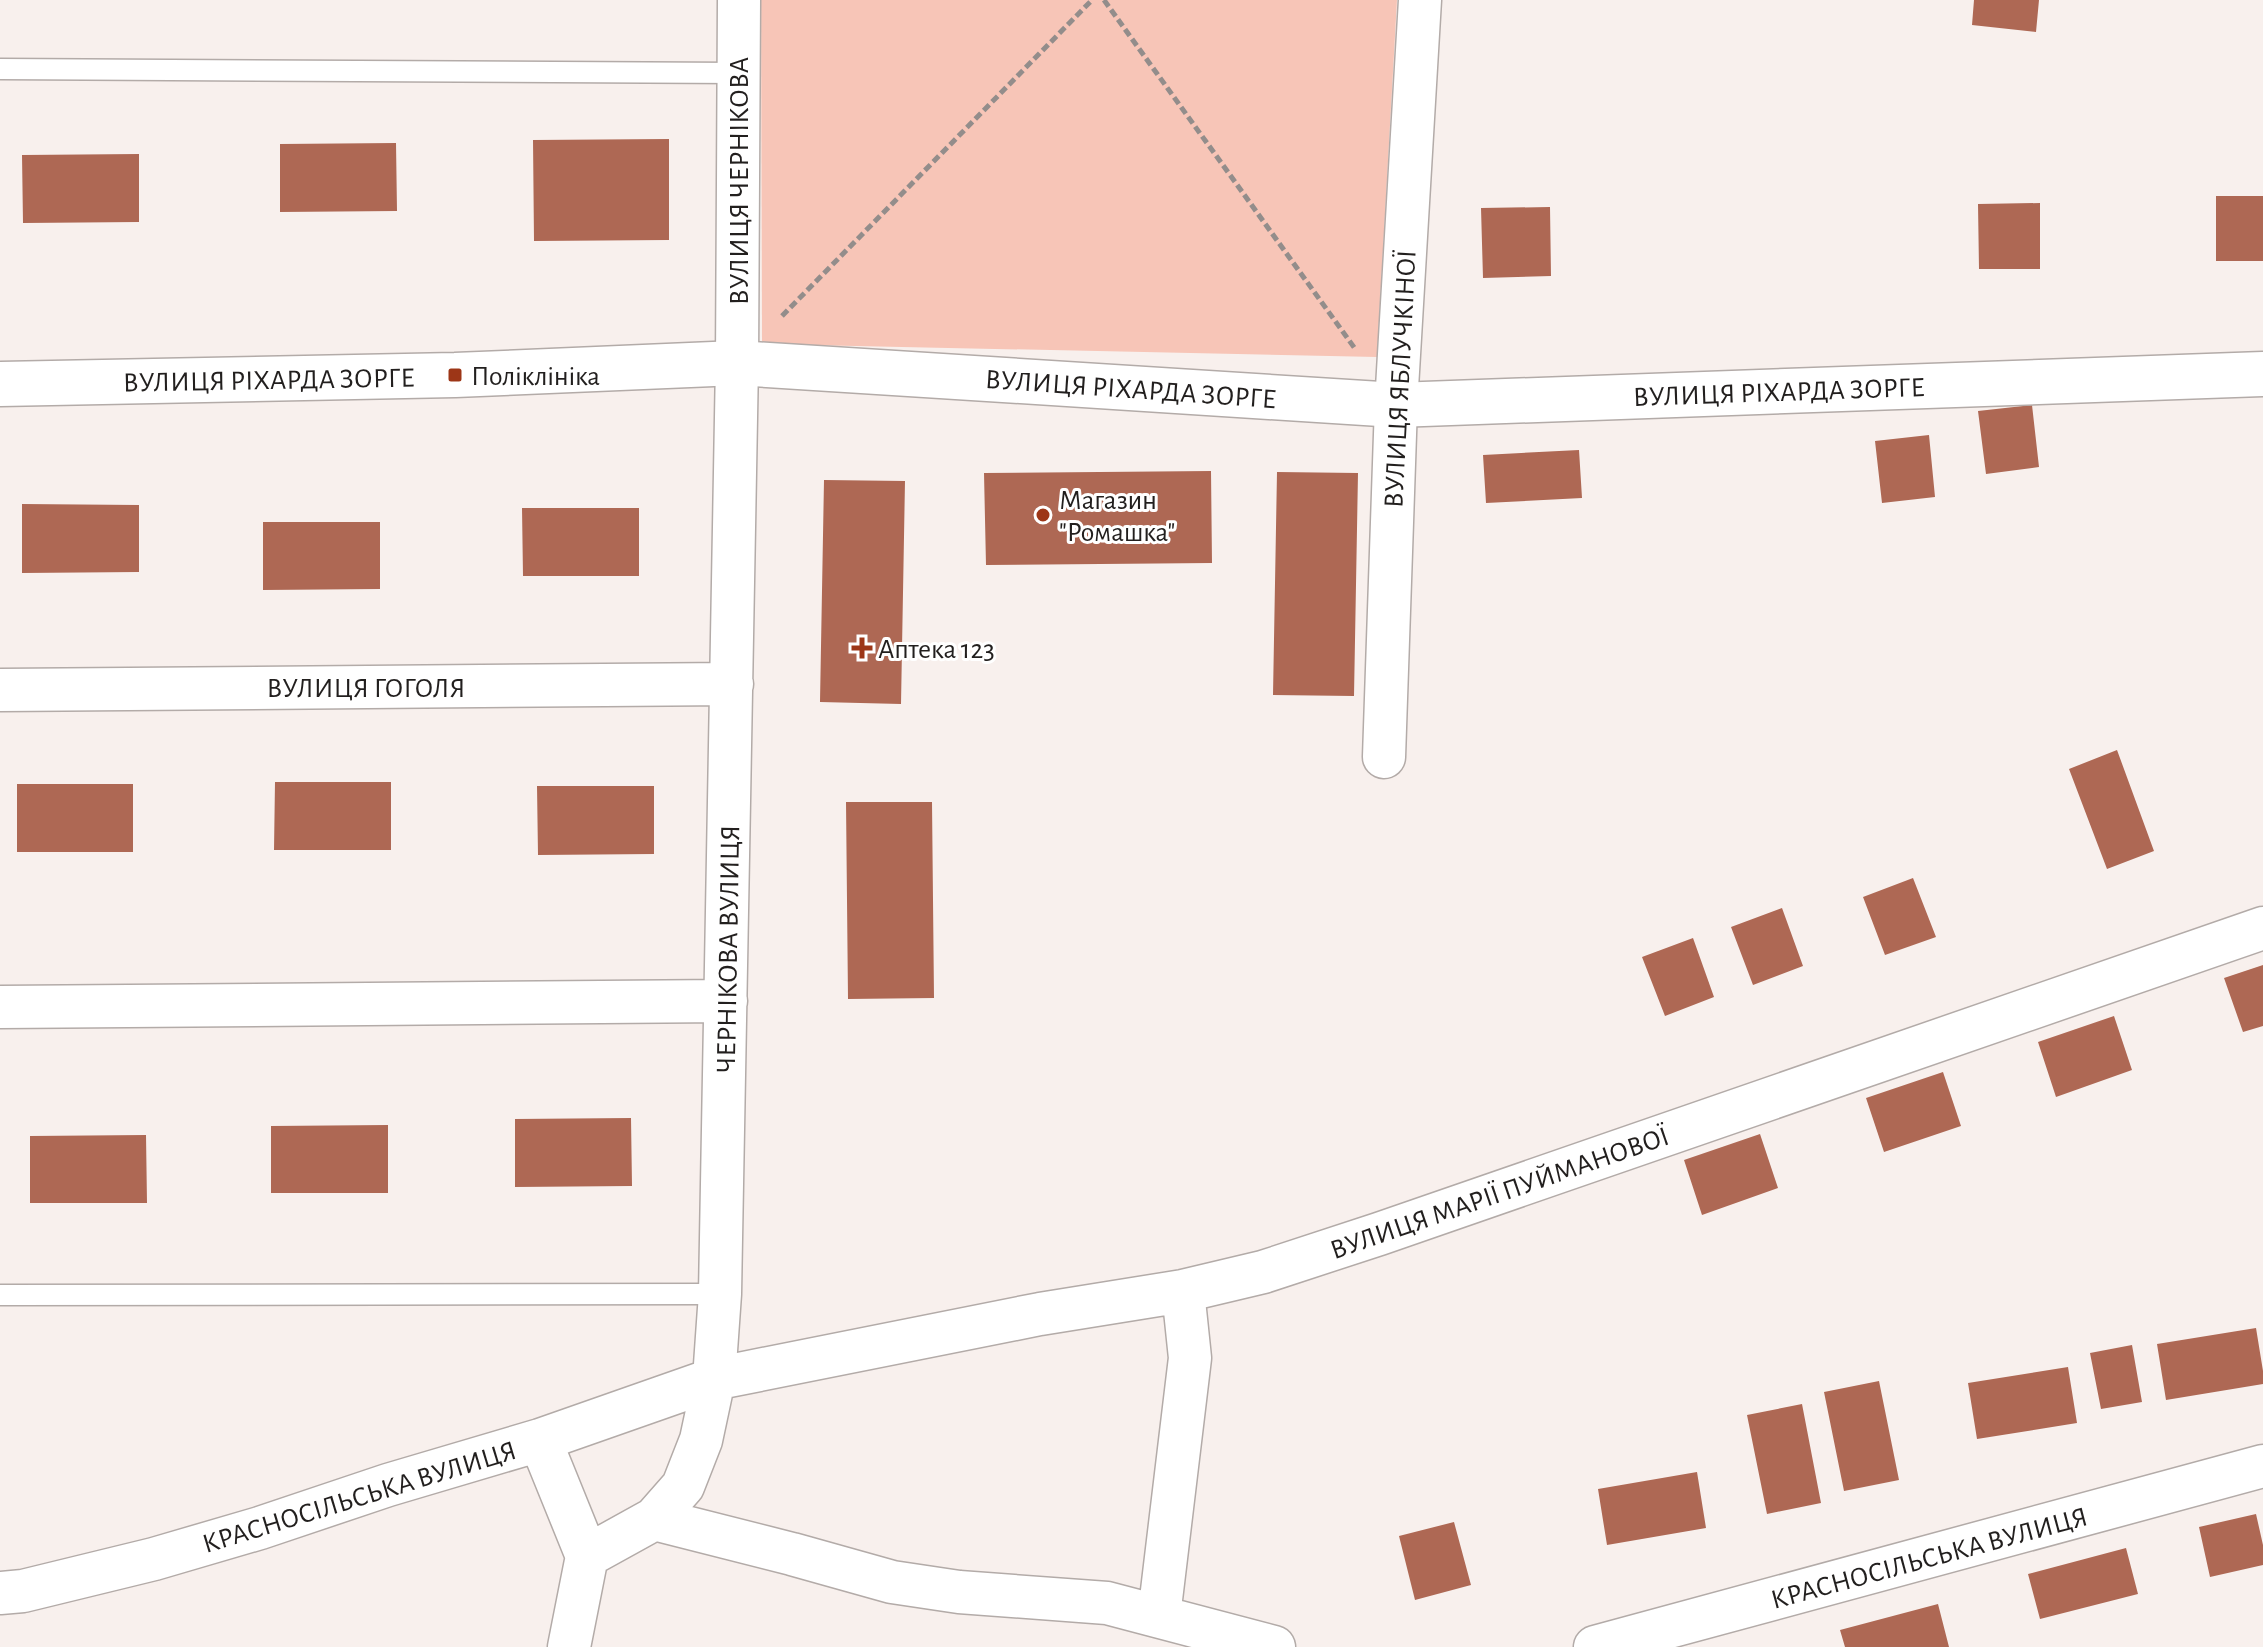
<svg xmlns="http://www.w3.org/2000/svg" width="2263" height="1647" font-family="'Alegreya Sans',sans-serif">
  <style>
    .green { fill: #f7c5b7 }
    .building { fill: #ae6854 }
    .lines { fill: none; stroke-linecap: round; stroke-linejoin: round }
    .service-casing { stroke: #b3aba8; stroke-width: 23 }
    .minor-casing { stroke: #b3aba8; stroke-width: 45 }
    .tertiary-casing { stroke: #b3aba8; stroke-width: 47 }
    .path { stroke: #938d8b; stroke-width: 5; stroke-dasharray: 8 4; stroke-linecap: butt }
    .service { stroke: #fff; stroke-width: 20 }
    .minor { stroke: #fff; stroke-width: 42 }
    .tertiary { stroke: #fff; stroke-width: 44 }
    .poi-dot { fill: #9d3617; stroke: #fff; stroke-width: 3 }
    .labels { text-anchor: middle; stroke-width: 6; stroke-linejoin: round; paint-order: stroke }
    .street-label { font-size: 28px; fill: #221f1e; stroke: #fff }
    .poi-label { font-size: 28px; fill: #221f1e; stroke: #fff; text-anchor: start }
  </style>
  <rect width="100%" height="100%" fill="#f8f0ed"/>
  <!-- green -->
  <path class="green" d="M761 0H1397L1377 357 762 344Z"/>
  <!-- building -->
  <path class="building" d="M1974 0H2039L2036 32 1972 25Z
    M669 139V240L534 241 533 140Z
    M396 143 397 211 280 212V144Z
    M139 154V222L23 223 22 155Z
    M2216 196H2263V261H2216Z
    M2040 203V269H1979L1978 204Z
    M1550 207 1551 276 1483 278 1481 208Z
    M2032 405 2039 467 1986 474 1978 411Z
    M1929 435 1935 497 1882 503 1875 441Z
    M1579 450 1582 498 1486 503 1483 455Z
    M1211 471 1212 563 986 565 984 473Z
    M1277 472 1358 473 1354 696 1273 695Z
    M824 480 905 481 901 704 820 702Z
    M22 504 139 505V572L22 573Z
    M522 508H639V576H523Z
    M263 522H380V589L263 590Z
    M2117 750 2154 851 2107 869 2069 769Z
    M275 782H391V850H274Z
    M17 784H133V852H17Z
    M537 786H654V854L538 855Z
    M846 802H932L934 998 848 999Z
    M1913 878 1936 937 1885 955 1863 897Z
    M1782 908 1803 966 1753 985 1731 927Z
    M1693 938 1714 997 1665 1016 1642 957Z
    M2263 965V1026L2243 1032 2224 978Z
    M2114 1016 2132 1070 2056 1097 2038 1042Z
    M1943 1072 1961 1126 1884 1152 1866 1098Z
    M631 1118 632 1186 515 1187V1119Z
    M388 1125V1193H271V1126Z
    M1760 1134 1778 1188 1702 1215 1684 1160Z
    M146 1135 147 1203H30V1136Z
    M2256 1328 2263 1371V1384L2166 1400 2157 1344Z
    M2132 1345 2142 1402 2101 1409 2090 1353Z
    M2068 1367 2077 1423 1977 1439 1968 1383Z
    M1879 1381 1899 1480 1844 1491 1824 1392Z
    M1802 1404 1821 1503 1767 1514 1747 1415Z
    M1697 1472 1706 1528 1607 1545 1598 1489Z
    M2256 1514 2263 1545V1565L2210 1577 2199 1527Z
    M1454 1522 1471 1585 1415 1600 1399 1536Z
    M2126 1548 2138 1594 2040 1619 2028 1574Z
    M1938 1604 1949 1647H1845L1840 1630Z"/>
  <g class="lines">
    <!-- service casing -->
    <g class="service-casing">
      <path id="service" d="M0 69 738 73
        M0 1295 720 1294"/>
    </g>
    <!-- minor casing -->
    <g class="minor-casing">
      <path id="minor" d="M0 690 732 684
        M1384 757 1396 405 1420 0
        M0 1007 726 1001
        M540 1440 587 1556 569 1647
        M654 1519 683 1486 701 1440 714 1379 720 1294 737 363 739 0
        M587 1556 654 1519 792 1554 892 1582 959 1592 1107 1603 1274 1647
        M0 1593 23 1591 154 1559 260 1528 388 1485 540 1440 714 1379 1040 1314 1183 1291 1263 1272 1379 1234 2263 928
        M1159 1616 1190 1358 1183 1291
        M1595 1647 2263 1466"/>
    </g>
    <!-- tertiary casing -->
    <g class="tertiary-casing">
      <path id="tertiary" d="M0 384 455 375 737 363 1396 405 2263 374"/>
    </g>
    <!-- path -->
    <path class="path" d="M1104 0 1356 350
      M782 316 1092 0"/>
    <!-- service -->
    <use href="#service" class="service"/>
    <!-- minor -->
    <use href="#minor" class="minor"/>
    <!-- tertiary -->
    <use href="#tertiary" class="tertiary"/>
  </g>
  <!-- markers -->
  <g class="poi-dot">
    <rect x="447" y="367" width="16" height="16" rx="4"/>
    <circle cx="1043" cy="515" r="8"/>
    <path d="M858 636h8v8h8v8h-8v8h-8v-8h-8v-8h8z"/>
  </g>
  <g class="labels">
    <!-- street labels -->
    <g class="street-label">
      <text transform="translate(738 181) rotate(-90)" y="10">ВУЛИЦЯ ЧЕРНІКОВА</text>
      <text transform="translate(269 379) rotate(-1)" y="10">ВУЛИЦЯ РІХАРДА ЗОРГЕ</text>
      <text transform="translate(1399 379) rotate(-87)" y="10">ВУЛИЦЯ ЯБЛУЧКІНОЇ</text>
      <text transform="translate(1131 388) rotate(4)" y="10">ВУЛИЦЯ РІХАРДА ЗОРГЕ</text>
      <text transform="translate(1779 391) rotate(-2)" y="10">ВУЛИЦЯ РІХАРДА ЗОРГЕ</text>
      <text x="366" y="697">ВУЛИЦЯ ГОГОЛЯ</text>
      <text transform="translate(727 949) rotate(-89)" y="10">ЧЕРНІКОВА ВУЛИЦЯ</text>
      <text transform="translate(1499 1192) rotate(-19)" y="10">ВУЛИЦЯ МАРІЇ ПУЙМАНОВОЇ</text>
      <text transform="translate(359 1496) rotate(-17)" y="10">КРАСНОСІЛЬСЬКА ВУЛИЦЯ</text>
      <text transform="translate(1929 1557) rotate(-15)" y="10">КРАСНОСІЛЬСЬКА ВУЛИЦЯ</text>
    </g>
    <!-- poi labels -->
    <g class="poi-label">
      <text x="471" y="385">Поліклініка</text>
      <text x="1059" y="509">Магазин<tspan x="1059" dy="32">"Ромашка"</tspan></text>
      <text x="878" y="658">Аптека 123</text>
    </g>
  </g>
</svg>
